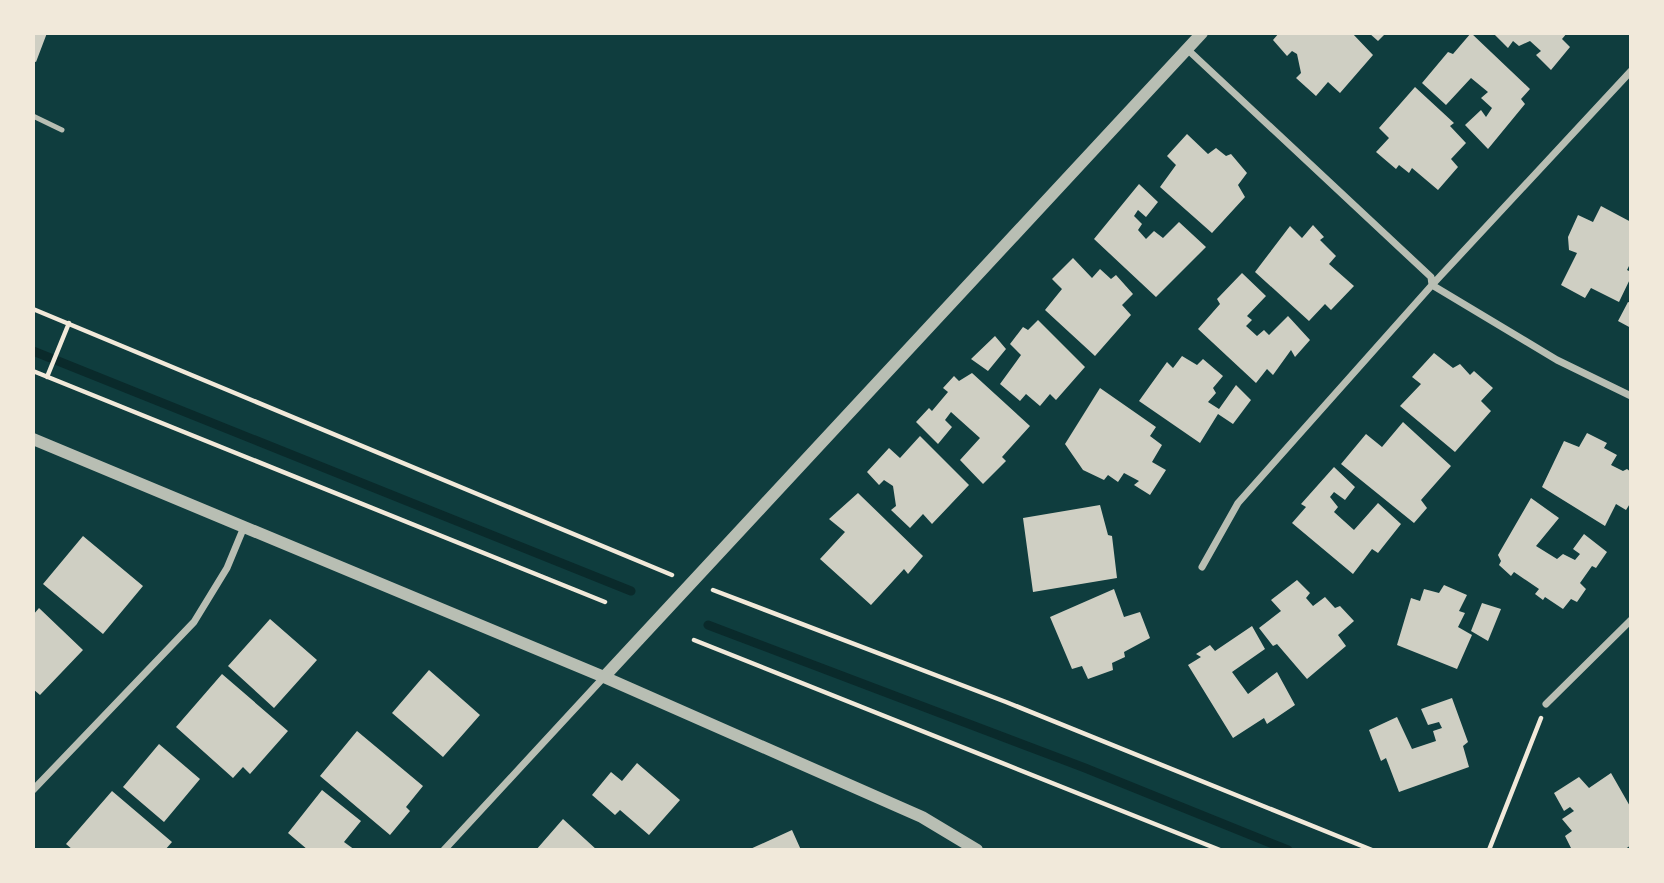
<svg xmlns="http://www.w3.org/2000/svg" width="1664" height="883" font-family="Overpass,sans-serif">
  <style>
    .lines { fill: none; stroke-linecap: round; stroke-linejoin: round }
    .stream { stroke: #0a2a2b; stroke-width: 9 }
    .building { fill: #cfcfc3 }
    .path { stroke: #f1e9da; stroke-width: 4.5 }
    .service { stroke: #b8beb3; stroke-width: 5 }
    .minor { stroke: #b8beb3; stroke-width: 7 }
    .tertiary { stroke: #b8beb3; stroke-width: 12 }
  </style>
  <rect width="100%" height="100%" fill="#0f3d3e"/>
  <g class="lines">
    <!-- stream -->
    <path class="stream" d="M33 351 631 591
      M708 625 1085 768 1288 850"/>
  </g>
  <!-- building -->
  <path class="building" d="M33 33H47L36 62 33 61Z
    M1279 33H1352L1373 55 1340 93 1328 82 1316 96 1296 78 1301 73 1297 54 1292 51 1287 56 1273 40Z
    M1369 33H1386L1378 41Z
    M1471 33 1530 89 1521 99 1525 104 1488 149 1465 125 1481 110 1486 117 1492 108 1481 98 1488 92 1471 78 1446 105 1422 83 1448 52 1453 54Z
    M1493 33H1567L1562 39 1570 47 1551 70 1536 55 1541 51 1530 41 1519 46 1513 41 1508 48Z
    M1415 87 1454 123 1450 126 1466 143 1451 159 1458 167 1438 190 1412 168 1409 173 1399 165 1396 169 1376 152 1389 138 1379 128Z
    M1187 134 1208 154 1216 148 1226 156 1231 154 1247 173 1238 185 1245 197 1212 233 1160 187 1176 165 1167 156Z
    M1139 184 1158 202 1146 217 1138 210 1134 216 1142 224 1138 230 1146 239 1154 231 1163 238 1179 222 1206 247 1156 297 1094 239Z
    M1601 206 1631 222V262L1627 270 1631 272V277L1619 302 1591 288 1585 298 1561 285 1577 253 1569 250 1568 237 1578 215 1593 222Z
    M1313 225 1324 237 1320 240 1336 256 1329 264 1354 286 1331 310 1325 304 1309 321 1255 272 1290 226 1302 238Z
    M1073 258 1092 278 1100 269 1111 279 1116 275 1133 294 1122 305 1131 315 1095 356 1045 310 1062 289 1052 279Z
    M1242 273 1266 296 1247 316 1252 320 1246 326 1257 336 1264 330 1269 335 1288 316 1310 340 1295 357 1291 350 1273 375 1267 369 1256 383 1198 329 1220 304 1217 299Z
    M1628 302 1631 303V328L1618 321Z
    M1038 320 1085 367 1056 400 1050 394 1040 406 1026 394 1020 401 1000 384 1021 355 1010 344 1023 327 1028 330Z
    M995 336 1006 349 988 371 971 359Z
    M1434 353 1453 368 1460 364 1470 375 1474 371 1493 388 1481 401 1491 411 1455 452 1400 406 1421 384 1412 377Z
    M1182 356 1197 365 1203 359 1223 376 1213 388 1216 393 1208 402 1219 409 1236 385 1251 400 1233 424 1218 414 1200 443 1139 401 1167 362 1173 368Z
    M972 373 1030 426 1002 457 1006 461 983 484 960 460 980 438 951 412 945 420 952 427 938 444 916 422 929 408 932 411 948 392 943 388 954 376 959 381Z
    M1100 388 1156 427 1150 436 1162 445 1152 462 1166 470 1150 495 1134 485 1139 481 1124 473 1118 482 1108 475 1104 480 1083 470 1065 444Z
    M1403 422 1451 466 1421 500 1427 508 1414 523 1341 464 1366 434 1382 447Z
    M1587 433 1607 443 1604 448 1617 455 1611 465 1623 471 1627 469 1631 472V502L1626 510 1616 504 1605 526 1542 487 1564 441 1579 447Z
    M920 436 969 485 932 524 923 514 910 528 891 510 896 506 893 486 884 480 879 485 867 472 889 448 900 458Z
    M1334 467 1355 487 1345 500 1334 492 1330 497 1338 507 1334 512 1354 530 1378 503 1401 524 1378 553 1372 549 1353 574 1292 523 1306 507 1301 504Z
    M858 493 923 556 908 574 904 569 871 605 820 559 845 532 829 519Z
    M1531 498 1559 518 1536 546 1557 559 1563 554 1575 560 1580 554 1573 549 1584 534 1607 552 1596 568 1592 566 1580 583 1586 589 1577 602 1571 599 1563 609 1545 597 1543 600 1535 594 1539 589 1514 572 1511 576 1499 565 1501 561 1498 555Z
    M1100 505 1108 535 1112 536 1117 578 1033 592 1023 518Z
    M83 536 143 586 103 634 43 584Z
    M1297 580 1310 593 1306 598 1313 606 1325 597 1335 608 1340 606 1354 621 1338 635 1346 646 1307 679 1277 644 1273 646 1259 628 1281 611 1271 600Z
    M1444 585 1467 595 1459 611 1465 613 1458 627 1472 635 1457 669 1397 645 1411 598 1420 601 1424 589 1439 593Z
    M1114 589 1124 617 1140 612 1150 638 1124 652 1125 657 1112 663 1113 670 1088 679 1082 666 1072 669 1050 617Z
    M1482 603 1501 609 1488 641 1471 631Z
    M39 608 83 650 40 695 33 689V615Z
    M270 619 317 660 274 708 228 666Z
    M1252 626 1265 649 1232 672 1248 694 1277 672 1295 705 1267 724 1264 718 1233 738 1188 665 1201 657 1196 654 1210 645 1215 651Z
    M429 670 480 715 443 757 392 713Z
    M222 674 288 731 250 774 243 767 233 778 176 727Z
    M1452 698 1468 742 1463 746 1469 767 1399 792 1386 758 1381 761 1369 730 1397 717 1412 749 1436 741 1433 731 1442 728 1439 722 1428 725 1421 709Z
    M357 731 423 786 406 807 410 811 390 835 320 776Z
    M159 744 200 779 164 822 123 787Z
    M637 763 680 800 649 835 620 810 615 815 592 795 611 772 622 781Z
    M1611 773 1631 808V845L1624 850H1594L1593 848 1572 850 1565 836 1572 831 1562 819 1574 811 1570 807 1564 811 1554 793 1579 777 1589 788Z
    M322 790 361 821 344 842 355 850H308L288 833Z
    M112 791 172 842 165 850H73L66 844Z
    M563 819 597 850H536Z
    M792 830 801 850H748Z"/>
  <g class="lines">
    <!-- path -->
    <path class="path" d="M33 309 672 575
      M33 371 605 602
      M47 377 69 323
      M713 590 1006 702 1372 850
      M694 640 1220 850
      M1489 850 1541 718"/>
    <!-- service -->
    <path class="service" d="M33 116 62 130"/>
    <!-- minor -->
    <path class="minor" d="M1187 49 1431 277 1432 285 1557 360 1631 396
      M1202 567 1238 503 1432 285 1631 71
      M1546 704 1631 620
      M33 790 194 622 227 568 244 527
      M444 850 604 677"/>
    <!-- tertiary -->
    <path class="tertiary" d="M33 439 604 677 922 817 977 850
      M604 677 1202 33"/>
  </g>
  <!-- border -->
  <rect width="1664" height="883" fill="none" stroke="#f1e9da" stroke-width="70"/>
</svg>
